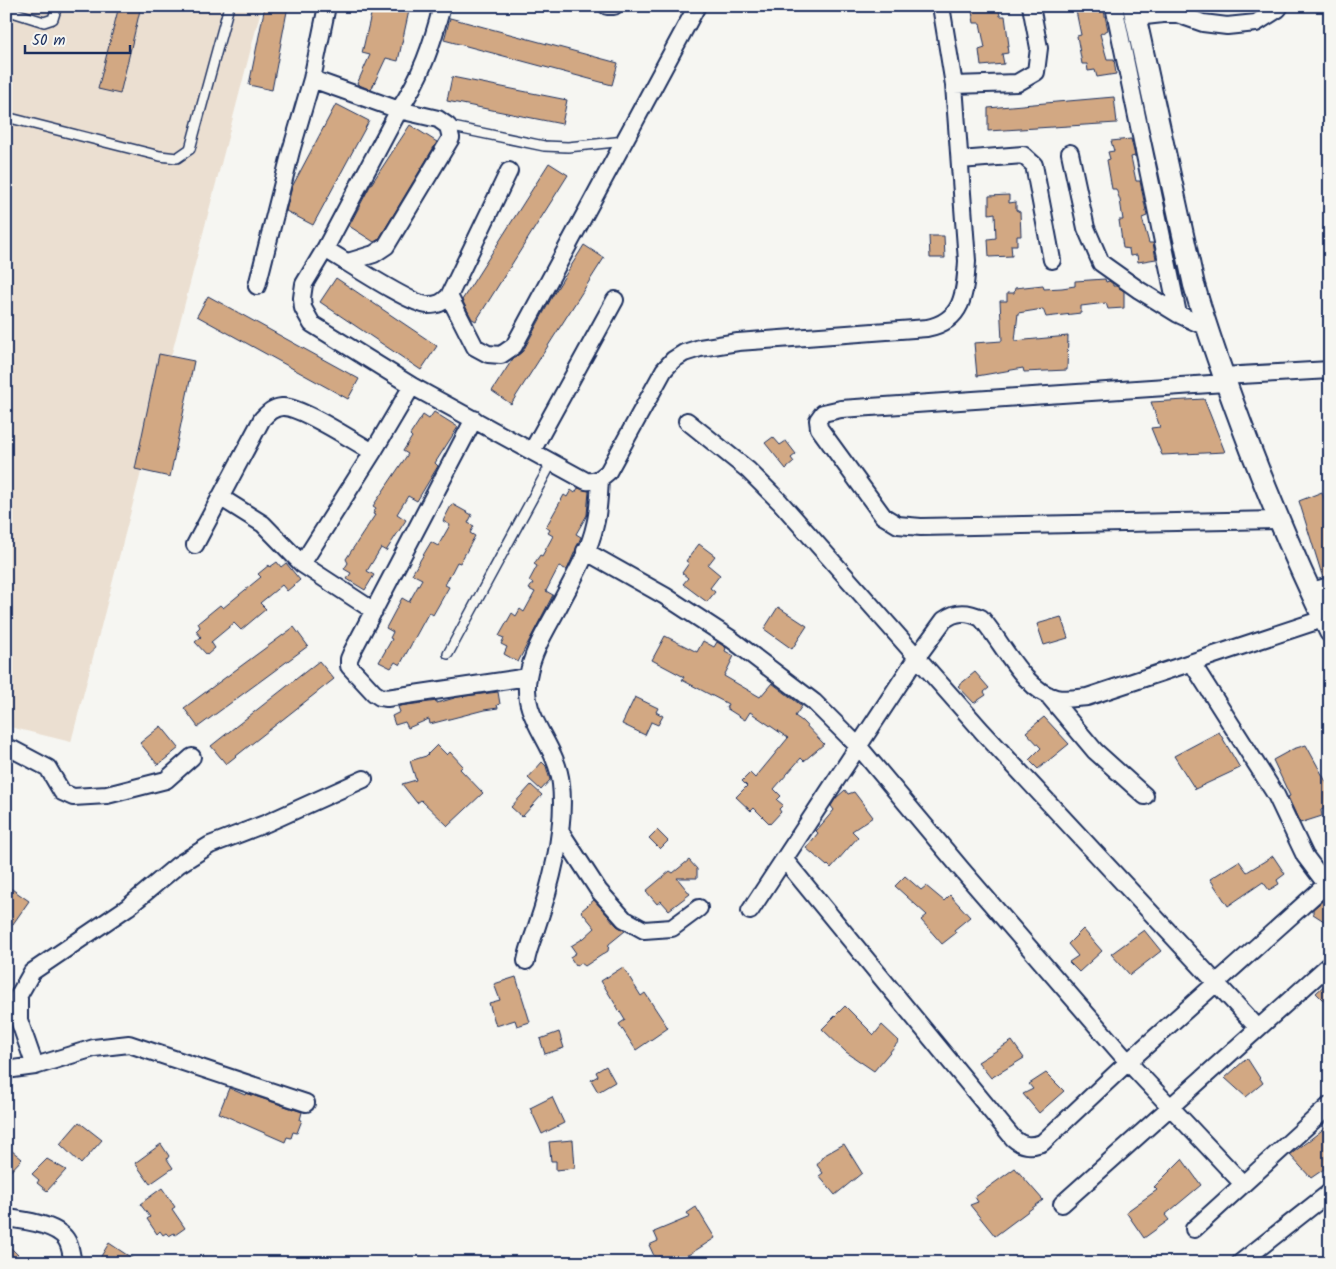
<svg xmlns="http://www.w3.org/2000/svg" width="1336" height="1269" font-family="Kalam,sans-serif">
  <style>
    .built { fill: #ebdfd1 }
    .building { fill: #d2a883; stroke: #1b2f5e }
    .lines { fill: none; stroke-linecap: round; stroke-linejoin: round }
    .service-casing { stroke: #1b2f5e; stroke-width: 12 }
    .minor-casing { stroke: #1b2f5e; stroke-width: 20 }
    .tertiary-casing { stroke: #1b2f5e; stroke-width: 24 }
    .service { stroke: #f6f6f2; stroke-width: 9 }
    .minor { stroke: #f6f6f2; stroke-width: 16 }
    .tertiary { stroke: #f6f6f2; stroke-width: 20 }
  </style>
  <rect width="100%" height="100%" fill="#f6f6f2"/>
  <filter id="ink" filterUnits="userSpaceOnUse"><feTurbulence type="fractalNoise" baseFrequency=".02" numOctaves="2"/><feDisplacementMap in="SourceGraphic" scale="10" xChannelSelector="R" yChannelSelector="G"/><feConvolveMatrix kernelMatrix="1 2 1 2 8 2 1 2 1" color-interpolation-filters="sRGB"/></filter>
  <g filter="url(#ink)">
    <!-- built -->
    <path class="built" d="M6 6H262L71 742 6 726Z"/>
    <!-- building -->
    <path class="building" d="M119 6H141L120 94 98 89Z
      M265 6H288L272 90 249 85Z
      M373 6H410L398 61 386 58 371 90 357 84 370 55 362 53Z
      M971 6H993L994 9 999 10 1000 16H1005L1009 46H1007L1008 53 1002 54 1004 64 981 66 979 50 985 48 980 23H974Z
      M1075 6H1103L1108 30 1100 34 1107 59H1114L1116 74 1097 77 1095 70 1088 71 1087 64H1082L1077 36 1081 35Z
      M450 18 618 63 612 85 444 40Z
      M452 77 567 100 562 124 447 101Z
      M1114 97 1117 123 988 131V108Z
      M336 104 369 121 313 225 286 211 292 187Z
      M410 125 437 142 379 239 374 242 349 226 370 186Z
      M1131 139 1135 156 1131 157 1136 181H1140L1147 216 1142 218 1149 243H1153L1156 259 1138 262 1137 255 1130 256 1129 249 1123 248 1119 220H1123L1120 200 1116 189H1112L1107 160 1110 159 1108 152 1114 151 1111 141Z
      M549 163 568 175 476 321 472 319 462 300Z
      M1009 195V203L1016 202V210L1020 212 1021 236H1017V245H1011L1012 256 989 257 988 239 996 238 995 213 989 214V196Z
      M929 236H944L945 258H930Z
      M584 245 604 258 511 404 492 391 512 360 523 351 553 295Z
      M336 278 437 346 421 370 320 302Z
      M1105 279 1106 282 1109 281 1113 284V286H1116L1124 291V308L1108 309 1106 303 1081 306V313L1046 317 1043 309 1018 313 1015 341 1068 336 1067 370 1024 372 1023 368 977 376 974 343 1002 341 1000 301H1007V293H1014L1015 288 1043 285 1044 289 1062 288 1075 286V281Z
      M208 296 359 379 348 399 197 316Z
      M159 354 194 361 170 477 135 469Z
      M1204 399 1225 452 1162 455 1151 428 1160 427 1151 402Z
      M434 412 458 427 435 463 438 466 417 501 408 496 397 514 406 520 386 551 381 548 367 571 374 575 365 590 347 579 351 573 344 569 348 563 346 559 375 515 373 514 376 508 373 506 408 454 403 451 412 437 410 435 423 415 429 419Z
      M773 437 780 445 786 441 796 454 791 458 794 462 786 469 765 443Z
      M578 488 589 491 587 515 576 534 581 537 567 570 559 566 546 591 553 595 518 662 504 654 507 647 501 644 504 638 499 636 512 613 516 616 520 609 524 612 535 592 529 589 533 583 529 581 537 566 534 564 540 555 542 556 553 536 548 533 550 530 546 527 564 495 567 497 571 490 575 493Z
      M1322 492 1330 517V576L1323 578 1299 501Z
      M452 504 472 515 468 523 474 526 470 533 475 536 460 563 457 562 445 585 449 587 433 615 429 612 400 665 395 662 391 668 379 662 392 639 390 638 393 632 386 628 402 598 409 602 422 579 412 574 431 542 438 546 450 525 443 521Z
      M699 544 715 556 708 565 720 575 710 588 715 592 707 602 683 584 688 578 682 573 689 563 686 561Z
      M277 562 281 567 286 563 300 580 287 591 282 585 260 603 266 609 241 630 234 623 211 642 215 648 207 655 195 642 201 637 196 631 200 627 198 623 220 605 223 608 261 577 258 574 269 565 270 567Z
      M778 607 807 626 792 649 764 629Z
      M1061 617 1068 638 1044 645 1037 624Z
      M294 627 308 646 198 727 184 708Z
      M665 636 697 652 703 641 714 647 717 642 725 647 726 648 725 651 734 656 724 676 760 697 772 683 802 706 795 716 802 721 824 744 804 761 801 758 774 789 781 796 777 800 783 805 779 809 781 812 770 824 754 808 751 811 736 797 747 786 742 781 750 773 755 778 788 738 750 712 745 720 726 708 728 704 682 680 684 677 652 660Z
      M319 661 334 679 226 764 211 746Z
      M975 672 989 688 984 692 986 695 974 703 958 686Z
      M498 692 500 704 497 705 498 708 484 710 430 724 429 719 408 728 405 722 395 725 392 716 400 712 398 707 400 706 437 701V703L458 697Z
      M635 697 658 708 656 712 663 716 658 725 651 722 645 735 622 724Z
      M1044 717 1069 744 1038 769 1029 760 1041 748 1026 732Z
      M161 726 179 748 158 765 140 743Z
      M1219 732 1240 768 1195 789 1174 756Z
      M437 745 447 755 450 752 463 766 460 769 483 793 448 826 421 800 417 803 402 784 416 780 410 761 426 756Z
      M1306 745 1330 789V806L1321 810 1322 816 1300 823 1288 797 1290 796 1273 760 1293 749Z
      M542 762 546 766 550 780 541 790 528 778Z
      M531 785 542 795 522 817 511 807Z
      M845 790 848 794 854 792 873 817 852 831 858 837 831 868 828 865 827 866 806 848 818 833 816 831 834 810 831 806 836 798Z
      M657 830 668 841 660 849 649 838Z
      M1273 856 1285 874 1277 880 1279 884 1269 890 1263 882 1228 906 1210 879 1239 861 1247 872Z
      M689 860 697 869V878H677L690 894 669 910 661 901 657 904 646 891 670 871 673 873Z
      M905 876 921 890 926 886 944 901 950 895 970 917 954 930 956 933 942 944 921 920 927 915 895 886Z
      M6 885 29 901 6 934Z
      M1330 895V925L1313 914V909Z
      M594 900 617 926 625 931 609 944 608 951 585 966 581 963 576 966 570 957 576 953 571 946 584 938 595 928 581 911Z
      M1083 929 1102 951 1079 972 1069 962 1078 956 1068 944Z
      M1144 930 1161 951 1130 975 1111 954Z
      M623 967 641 996 645 993 668 1028 636 1050 619 1024 625 1020 601 981Z
      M516 977 530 1022 517 1026 515 1020 496 1026 489 1003 500 1000 494 984Z
      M1330 980V1007L1316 993Z
      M845 1006 874 1035 882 1025 899 1041 874 1071 846 1052 822 1029Z
      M559 1032 564 1048 545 1054 540 1039Z
      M1012 1041 1024 1058 991 1078 978 1062Z
      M1247 1058 1263 1083 1246 1097 1225 1078Z
      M606 1066 615 1082 598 1092 591 1080 598 1076 596 1072Z
      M1046 1073 1064 1091 1039 1113 1023 1094 1033 1089 1029 1084Z
      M229 1088 245 1095 246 1093 302 1112 300 1120H302L297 1133 293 1132 291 1138 287 1137 285 1142 219 1113Z
      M552 1097 564 1123 542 1134 530 1108Z
      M79 1122 102 1140 81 1164 60 1144Z
      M1330 1124V1165L1311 1178 1290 1155Z
      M573 1140 575 1168 556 1170V1161H551L549 1142Z
      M161 1144 169 1156 167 1159 173 1168 150 1184 135 1163Z
      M844 1144 862 1173 835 1195 819 1176 823 1173 817 1165 823 1156Z
      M6 1146 22 1159 6 1176Z
      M47 1159 66 1170 47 1191 37 1183 39 1180 32 1174Z
      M1182 1159 1201 1185 1165 1215 1169 1220 1144 1238 1126 1212 1157 1190 1154 1187Z
      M1015 1168 1043 1200 995 1236 970 1205 978 1202 975 1197Z
      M162 1188 175 1207 172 1209 185 1228 175 1235 174 1233 169 1236 166 1233 163 1235 160 1231 157 1234 147 1219 150 1217 140 1204Z
      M696 1207 715 1238 690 1254 669 1263H663L660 1256 655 1258 649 1245 658 1241 654 1232 690 1217 687 1213Z
      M6 1243 26 1263H6Z
      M109 1243 139 1263H97Z"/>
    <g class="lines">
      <!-- service casing -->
      <g class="service-casing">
        <path id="service" d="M6 10 44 22 53 19 57 6
          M6 117 160 156 177 158 190 149 229 6
          M448 126 544 146 568 147 625 141
          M448 654 552 462"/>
      </g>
      <!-- minor casing -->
      <g class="minor-casing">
        <path id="minor" d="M442 6C432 45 421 77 399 110L325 249 304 284 302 298 303 308 312 324 412 386 586 481C596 482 600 479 608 472L664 370 673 360 684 353 700 348 738 342 927 328C963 321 965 294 967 261L954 85 941 6
          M607 6H614
          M1114 6 1178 314
          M1136 17 1163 14H1177L1203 23 1227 26 1256 23 1278 9 1280 6
          M312 79 399 110 438 119 448 126 451 138 386 246 374 254 348 262
          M954 85 1017 83 1036 72 1039 48 1031 6
          M1070 153 1086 228 1101 263 1139 290 1178 314 1206 327
          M960 160 1023 155 1034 165 1052 260
          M325 249C344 260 411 305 428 305 438 305 442 303 449 296L509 171
          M257 286 291 151 312 79 327 6
          M449 296 475 347 488 354 501 355 514 346 697 6
          M1222 376 1330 370
          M1225 383 841 409 823 413 818 420 819 428 883 516 898 525 921 527 1279 520
          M474 419 352 652 349 659V666L374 693 380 697 387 698 528 677
          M687 421 748 470 780 502 982 731 1258 1028
          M532 451 615 300
          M220 497 263 524 302 564 374 611
          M195 545 262 419C268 413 272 408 282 407 299 405 355 442 373 452
          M585 551 665 596 731 639 814 702 859 747 962 870 1128 1062 1243 1184
          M302 564 373 452 412 386
          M1311 591 1330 586
          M1192 663 1276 795 1305 856 1326 884
          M1048 695 1095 751 1145 796
          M6 748 14 750 48 768 62 792 73 797 107 795 166 780 192 757
          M560 831 599 891 624 919 644 930 672 928 699 908
          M784 859 1013 1138C1022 1146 1030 1147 1042 1143L1128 1062 1330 881
          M750 911 917 657 944 620C956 611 967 611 981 618 1002 641 1024 691 1056 698 1066 700 1077 698 1087 697L1323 619
          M526 961C528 950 532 940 536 929 551 885 566 830 561 784 557 743 520 718 528 677 532 652 546 630 558 608 571 582 589 553 595 525 599 510 599 494 600 479
          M35 1066 19 1020V995L32 972 128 907 178 865 210 845 267 823 364 779
          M6 1070 35 1066 94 1048 129 1044 306 1103
          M1062 1204 1330 964
          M6 1218C23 1220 56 1224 66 1239 71 1246 71 1255 73 1263
          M1194 1229 1330 1105
          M1240 1263 1330 1192"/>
      </g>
      <!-- tertiary casing -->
      <g class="tertiary-casing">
        <path id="tertiary" d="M1133 6 1194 285C1210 341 1230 395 1251 450 1275 512 1301 573 1330 632"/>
      </g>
      <!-- service -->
      <use href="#service" class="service"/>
      <!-- minor -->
      <use href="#minor" class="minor"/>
      <!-- tertiary -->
      <use href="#tertiary" class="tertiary"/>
    </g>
  </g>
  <!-- margin -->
  <rect width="1336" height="1269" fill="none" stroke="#f6f6f2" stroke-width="25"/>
  <rect x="12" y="12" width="1311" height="1244" fill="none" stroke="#1b2f5e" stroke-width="2" filter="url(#ink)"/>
  <!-- scale -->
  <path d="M25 45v8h105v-8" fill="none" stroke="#1b2f5e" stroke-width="2.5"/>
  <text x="32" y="45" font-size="15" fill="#1b2f5e" stroke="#f6f6f2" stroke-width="4" paint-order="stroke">50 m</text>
</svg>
